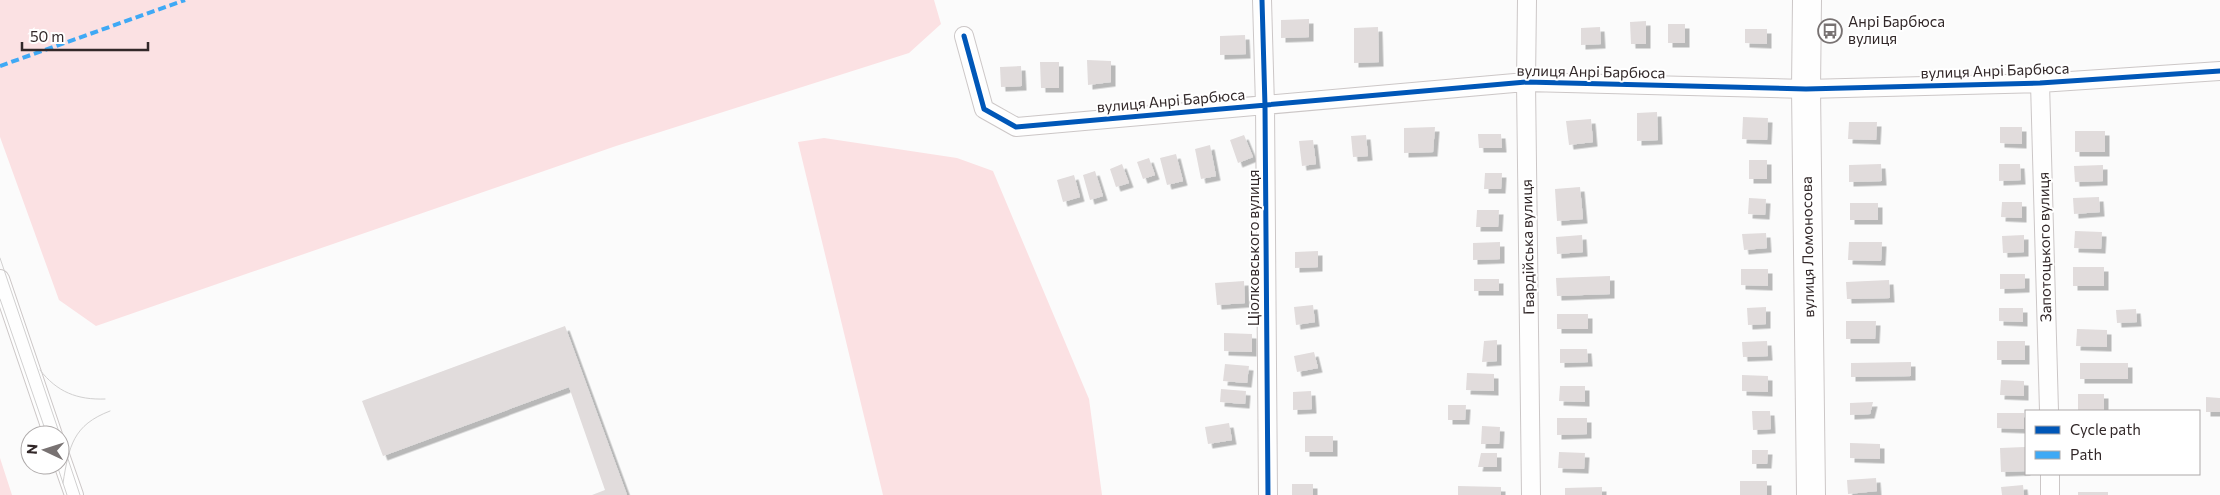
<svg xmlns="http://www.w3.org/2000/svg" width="2220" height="495" font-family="Commissioner,sans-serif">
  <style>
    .green { fill: #fbe1e3 }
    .building { fill: #e1dcdc; filter: url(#shadow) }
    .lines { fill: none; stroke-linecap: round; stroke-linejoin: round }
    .street-casing { stroke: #ccc7c7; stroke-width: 20 }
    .primary-casing { stroke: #ccc7c7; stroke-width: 30 }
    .street { stroke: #fefefe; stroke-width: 18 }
    .primary { stroke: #fefefe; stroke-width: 28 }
    .tram { stroke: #d1d0d0; stroke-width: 1 }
    .quiet { stroke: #3fa9f5; stroke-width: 4; stroke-dasharray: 8 4; stroke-linecap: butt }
    .cycleway-casing { stroke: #fff; stroke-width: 8 }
    .cycleway { stroke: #0057b8; stroke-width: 5 }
    .labels { text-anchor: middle; stroke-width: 4; stroke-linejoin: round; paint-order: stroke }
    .poi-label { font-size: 15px; fill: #322829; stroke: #fff; text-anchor: start }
    .street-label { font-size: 15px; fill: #322829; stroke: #fff }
  </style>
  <defs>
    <filter id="shadow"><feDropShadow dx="4.5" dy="4.5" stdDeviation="0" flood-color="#0004"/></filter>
  </defs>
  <rect width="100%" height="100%" fill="#fbfbfb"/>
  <!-- green -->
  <path class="green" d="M0 0H934L941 24 909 53 616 146 96 326 59 300 0 137Z
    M824 138 957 158 993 171 1089 399 1102 495H883L798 142Z
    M0 458 12 495H0Z"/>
  <!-- building -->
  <path class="building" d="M1309 19V37L1281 38V20Z
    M1646 21V44H1631L1630 22Z
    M1668 24H1685V43H1668Z
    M1378 27 1379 62 1354 63V28Z
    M1600 27 1601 44 1581 45V28Z
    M1745 29H1767V44L1745 43Z
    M1245 35 1246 54 1220 55V36Z
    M1087 60 1111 61V82L1088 85Z
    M1040 62H1059V88H1041Z
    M1021 66 1022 86 1001 87 1000 67Z
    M1657 112 1658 140 1637 141V113Z
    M1743 117 1768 118 1767 140 1742 139Z
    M1591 119 1593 142 1569 145 1566 121Z
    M1849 122H1877L1876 140 1848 139Z
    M1435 127 1433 152 1404 153V128Z
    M2000 127H2022V144L2000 143Z
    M2075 131H2105V152H2075Z
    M1478 134H1501L1502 148H1479Z
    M1244 135 1253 157 1238 163 1230 140Z
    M1366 135 1368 156 1353 157 1351 136Z
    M1313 140 1316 164 1302 166 1299 141Z
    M1210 145 1216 176 1201 179 1195 149Z
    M1176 154 1183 181 1167 185 1160 158Z
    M1149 158 1155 175 1143 179 1137 162Z
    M1749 160H1767V179H1749Z
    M1122 164 1129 183 1116 187 1110 169Z
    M1881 164 1882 181 1849 182V165Z
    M1999 164H2020L2021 180 1999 181Z
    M2103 165V181L2075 182 2074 166Z
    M1095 171 1103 196 1090 200 1083 175Z
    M1485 173H1502L1501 189H1484Z
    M1074 175 1080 197 1063 202 1057 180Z
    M1580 187 1583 219 1557 221 1555 189Z
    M2099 197 2100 212 2074 214 2073 198Z
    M1749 198 1766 199 1765 215 1748 214Z
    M2002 202H2022V218L2001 217Z
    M1850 203H1878V220H1850Z
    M1477 210H1499L1498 227H1476Z
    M2075 231 2102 232 2101 249 2074 248Z
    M1766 233 1767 248 1744 250 1742 234Z
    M1582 235 1583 252 1557 254 1556 237Z
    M2024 235V252L2003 253 2002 236Z
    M1500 242V259L1473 260V243Z
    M1849 242H1882L1881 261 1848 260Z
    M1318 251V267L1295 268V252Z
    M2073 267H2104V286H2073Z
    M1741 269H1768V286L1741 285Z
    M2000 274H2025V288L2000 289Z
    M1610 276V294L1557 296 1556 278Z
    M1474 279H1499V291H1474Z
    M1889 280 1890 298 1847 299 1846 282Z
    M1244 281 1245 303 1217 305 1215 283Z
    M1313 305 1315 322 1296 325 1294 307Z
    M1766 307V324L1748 325 1747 308Z
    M1999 308H2023V322L1999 321Z
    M2136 309 2137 322 2117 323 2116 310Z
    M1557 314H1588V329H1557Z
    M1846 321H1876L1875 339H1846Z
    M565 326 627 495H592L605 490 569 387 383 456 362 401Z
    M2077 329 2107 330V347L2076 346Z
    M1224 333 1252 334V352L1224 351Z
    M1497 340V361L1482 362 1484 341Z
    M1767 341 1768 356 1743 357 1742 342Z
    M1997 341H2025V360H1997Z
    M1560 349H1587L1588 362 1560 363Z
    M1314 352 1318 368 1297 372 1294 356Z
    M1911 362V376L1851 377V363Z
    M2080 363H2128V379H2080Z
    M1225 364 1249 366 1247 383 1223 381Z
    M1467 373 1494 374V391L1466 390Z
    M1742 375 1768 376V392L1742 391Z
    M2001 380 2024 381V396L2000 395Z
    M1560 386H1585V402L1559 401Z
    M1221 389 1246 391 1245 404 1220 402Z
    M1311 391 1312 409 1293 410V392Z
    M2078 394H2104V411L2078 410Z
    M2206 397 2220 398V412H2206Z
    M1873 402 1870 414 1850 415V403Z
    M1448 405H1466L1465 420H1448Z
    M1752 411H1770L1771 429 1753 430Z
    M1997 413H2024V429L1997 428Z
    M1557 418H1587V434L1557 435Z
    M1229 423 1232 440 1208 444 1205 427Z
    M1482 426 1500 427 1499 444H1481Z
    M1305 436H1333V452H1305Z
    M1850 443 1880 444V459L1850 458Z
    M2025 447 2026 471 2001 472 2000 448Z
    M1752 450H1768L1767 464H1752Z
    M1559 452 1585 453 1584 469 1558 468Z
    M1481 453H1497V467H1478Z
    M1876 478 1877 491 1848 494 1847 480Z
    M1740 481H1767V495H1740Z
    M1292 484H1313V495H1292Z
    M2023 485 2024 495H2002L2001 487Z
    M1458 486 1501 487V495H1458Z
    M1602 487V495H1565V488Z
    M2078 492H2108V495H2078Z"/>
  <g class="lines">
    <!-- street casing -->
    <g class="street-casing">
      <path id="street" d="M1262 0 1265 106 1268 495
        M1527 0 1526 82 1531 495
        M964 36 984 109 1016 127 1526 82 1806 89 2040 83 2220 71
        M2040 83 2049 411
        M0 279 53 435
        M60 455 74 495
        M2050 474V495"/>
    </g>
    <!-- primary casing -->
    <g class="primary-casing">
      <path id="primary" d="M1807 0 1806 89 1811 495"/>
    </g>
    <!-- street -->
    <use href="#street" class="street"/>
    <!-- primary -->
    <use href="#primary" class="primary"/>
    <!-- tram -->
    <path class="tram" d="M0 258 60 435
      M0 299 47 435
      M40 370C57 392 77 400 105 399
      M60 435 80 495
      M57 465 67 495
      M63 483C69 446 73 425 110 411"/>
    <!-- quiet -->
    <path class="quiet" d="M0 66 185 0"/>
    <!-- cycleway casing -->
    <g class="cycleway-casing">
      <path id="cycleway" d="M1262 0 1265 106 1268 495
        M964 36 984 109 1016 127 1526 82 1806 89 2040 83 2220 71"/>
    </g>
    <!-- cycleway -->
    <use href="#cycleway" class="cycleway"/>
  </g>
  <!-- icons -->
  <defs>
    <g id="bus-ring" transform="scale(1.25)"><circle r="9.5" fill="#fff" stroke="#787272" stroke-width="1.5"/><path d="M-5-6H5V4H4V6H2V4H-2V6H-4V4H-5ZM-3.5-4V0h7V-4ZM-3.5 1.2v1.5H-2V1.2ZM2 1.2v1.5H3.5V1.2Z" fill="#787272"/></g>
  </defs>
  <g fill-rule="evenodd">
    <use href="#bus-ring" x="1830" y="31"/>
  </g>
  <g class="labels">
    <!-- poi labels -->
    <g class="poi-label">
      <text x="1848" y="27">Анрі Барбюса<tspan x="1848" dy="17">вулиця</tspan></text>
    </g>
    <!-- street labels -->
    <g class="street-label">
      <text transform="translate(1995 71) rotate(-2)" y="5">вулиця Анрі Барбюса</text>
      <text transform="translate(1591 72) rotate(1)" y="5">вулиця Анрі Барбюса</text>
      <text transform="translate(1171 101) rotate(-5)" y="5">вулиця Анрі Барбюса</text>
      <text transform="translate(1528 247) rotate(-91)" y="5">Гвардійська вулиця</text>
      <text transform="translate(1808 247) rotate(-91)" y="5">вулиця Ломоносова</text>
      <text transform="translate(2045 247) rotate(-91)" y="5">Запотоцького вулиця</text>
      <text transform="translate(1254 248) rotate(-90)" y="5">Ціолковського вулиця</text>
    </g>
  </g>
  <!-- legend -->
  <rect x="2025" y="410" width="175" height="65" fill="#ffffff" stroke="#ada9a9"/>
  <rect x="2035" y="426" width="25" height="8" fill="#0057b8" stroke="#ada9a9"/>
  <text x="2070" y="435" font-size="15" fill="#322829">Cycle path</text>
  <rect x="2035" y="451" width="25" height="8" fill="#3fa9f5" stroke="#ada9a9"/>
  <text x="2070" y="460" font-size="15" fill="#322829">Path</text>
  <!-- north arrow -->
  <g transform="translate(45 450) rotate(274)"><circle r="24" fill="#ffffff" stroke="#ada9a9"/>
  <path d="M0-4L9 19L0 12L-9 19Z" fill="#787272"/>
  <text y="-8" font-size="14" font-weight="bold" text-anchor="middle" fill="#322829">N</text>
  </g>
  <!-- scale -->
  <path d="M22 42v8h126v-8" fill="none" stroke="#322829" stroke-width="2.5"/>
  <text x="30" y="42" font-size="15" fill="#322829" stroke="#ffffff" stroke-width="4" paint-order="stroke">50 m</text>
</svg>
